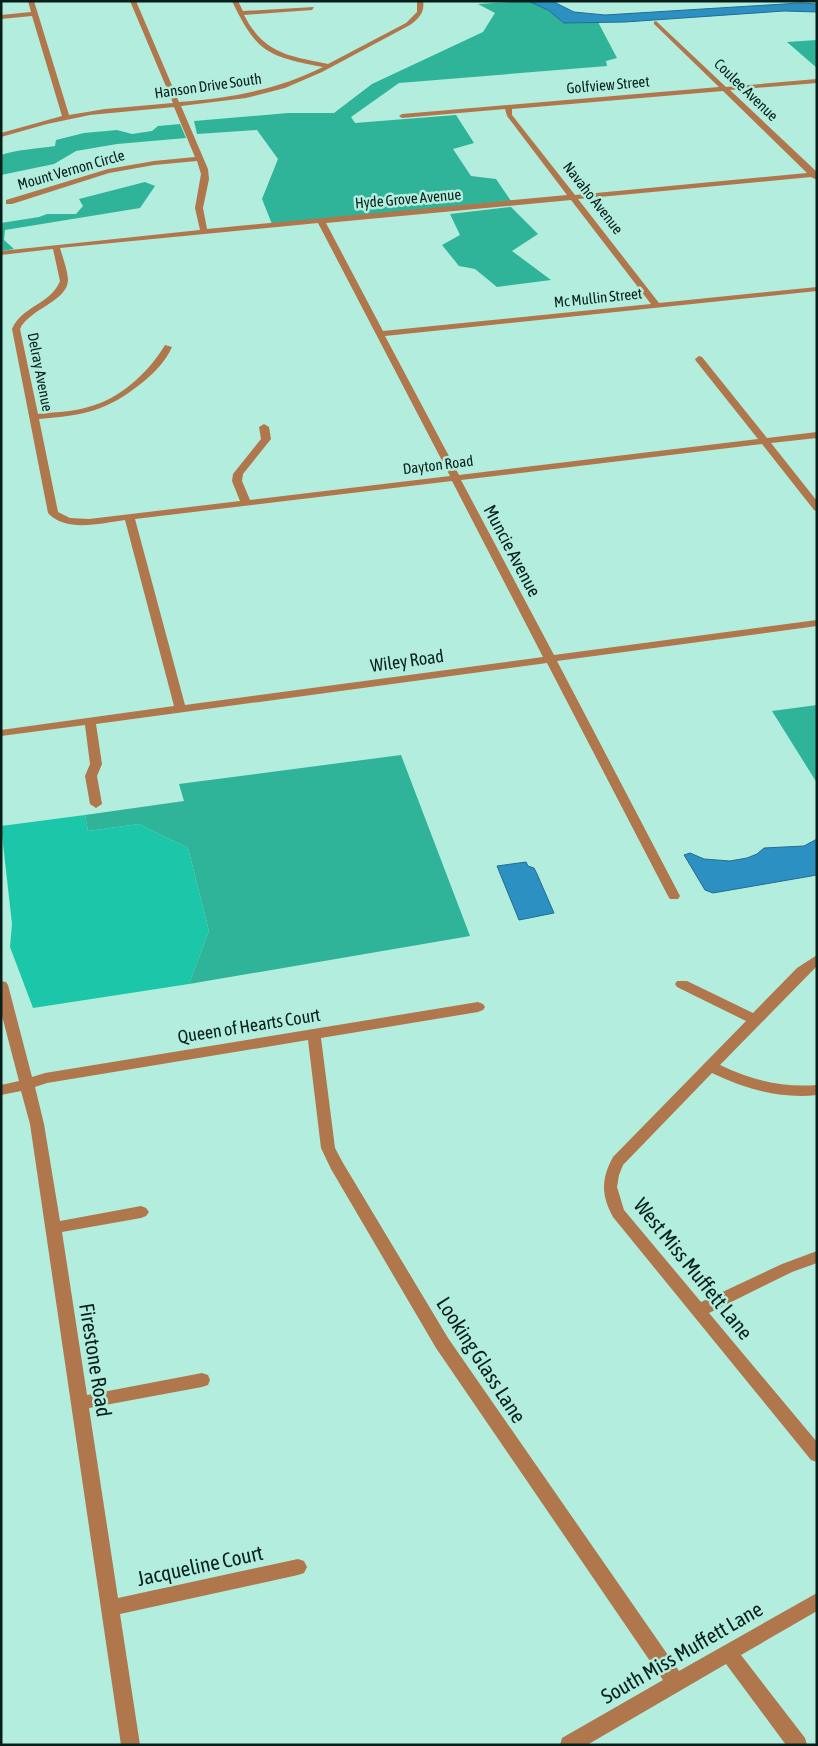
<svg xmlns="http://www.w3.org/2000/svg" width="818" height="1746" font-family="'Asap Condensed',sans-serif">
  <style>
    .green { fill: #1cc7a9 }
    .forest { fill: #2fb399 }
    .water { fill: #2d90c3; stroke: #226e90 }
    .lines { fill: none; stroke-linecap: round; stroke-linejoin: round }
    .minor { fill: #b0764c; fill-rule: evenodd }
    .labels { text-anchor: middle; stroke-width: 5; stroke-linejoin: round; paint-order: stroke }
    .far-street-label { font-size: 15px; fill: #071f1a; stroke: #b2eddd }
    .street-label { font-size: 18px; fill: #071f1a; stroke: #b2eddd }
    .near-street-label { font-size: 21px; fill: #071f1a; stroke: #b2eddd }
  </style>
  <rect width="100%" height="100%" fill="#b2eddd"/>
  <!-- green -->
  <path class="green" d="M85 815 88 831 139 824 188 848 209 931 189 984 33 1008 10 947 12 924 1 826Z"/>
  <!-- forest -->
  <path class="forest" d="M529 1 548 10 564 23 598 22 617 58 606 61 607 66 399 83 351 117 355 123 456 115 474 143 453 149 471 176 496 179 511 201 272 224 262 199 278 159 257 130 197 134 194 121 288 113H334L372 84 483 32 495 13 478 4Z
    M817 40V68L787 42Z
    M180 124 186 138 117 144 76 151 54 164 1 175V155C19 149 37 149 55 146L56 140 84 133 117 130 132 134 152 131 158 126Z
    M145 182 155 186 140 208 5 230 4 240 14 249 1 251V223L39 217 47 214H76L83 206 79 199Z
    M511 207 538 234 512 251 551 280 497 287 475 269 459 266 442 245 460 235 450 214Z
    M817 705V783L772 711Z
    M401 755 470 936 189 984 209 931 188 848 139 824 88 831 85 815 184 801 179 784Z"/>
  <!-- water -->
  <path class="water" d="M528 1H552L574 12 605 15 800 3 817 4V12L784 11 625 22 564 23 548 10Z
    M817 839V875L713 893 705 890 684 855 690 853 704 859 730 861 747 858 757 854 764 848 804 846Z
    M526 862 528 866 534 868 537 874 554 913 519 920 497 866Z"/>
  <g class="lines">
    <!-- minor -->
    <path class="minor" d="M28 1H34L69 115 105 109 173 103 130 1H136L179 102C230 98 277 90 323 67 267 56 257 53 232 1H238L243 11 314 7 312 10 244 15C264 54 289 56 328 64L406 23 417 12V1H423C425 12 419 19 410 25L322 72 285 88 246 98 181 106 208 169 209 179 203 208 207 229 567 195 507 116 505 109 402 118 399 116 402 114 719 87 654 24V22L656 21 726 87 817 79V83L730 90 817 172V180L811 177 578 199 659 303 817 287V291L385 336 459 475 758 439 696 361 695 359 699 356 702 357 767 438 817 432V438L771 443 817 501V511L814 510 762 444 461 480 554 655 817 620V626L557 661 680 896 678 899H670L668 896 547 663 96 724 102 764 97 776 102 804 96 808 90 804 85 776 90 764 85 725 1 736V730L174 706 125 520C102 523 66 533 48 513L12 329C22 306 51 304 60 281L53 249 1 255V251L200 230 195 208 201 174 197 161 154 165 109 173 12 204H6V200L108 169 154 161 195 157 174 107 90 115 47 124 1 137V133L62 116 32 16 1 19V15L31 12ZM723 91 807 173 575 195 512 115V109ZM571 200 651 304 383 331 326 223ZM318 223 450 476 250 500 242 481 243 474 271 439 269 427 264 424 259 427 261 439 233 474 232 481 240 501 89 519 70 518 58 512 39 419C84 415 106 412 143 382 155 372 165 362 172 347L165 345C148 373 120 399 88 407 72 412 54 412 38 414L20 329C29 309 69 301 68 279 67 269 63 258 60 248ZM452 481 543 657 185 705 135 519Z
      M817 955V966L720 1065C751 1080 782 1088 817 1085V1095C780 1099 745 1089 712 1073L623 1165 619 1175 617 1187 624 1210 701 1302 782 1264 817 1251V1263L792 1272 709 1313 817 1442V1462L811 1460 613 1217C601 1195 601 1179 613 1157L746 1021 677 987 675 984 677 981H687L753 1013 797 968Z
      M1 981 6 982 8 985 32 1077 45 1073 478 1002 483 1004 485 1007 483 1010 478 1012 321 1038 335 1148 343 1163 448 1338 679 1671 817 1593V1611L741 1655 805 1738 807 1745H786L726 1664 587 1745H560L562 1738 663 1680 436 1348 331 1169 321 1148 308 1040 47 1083 35 1087 44 1124 60 1221 141 1206 146 1208 149 1212 146 1216 141 1218 62 1232 87 1395 202 1373 208 1375 210 1380 208 1385 202 1387 89 1408 118 1598 298 1559 304 1561 307 1567 304 1573 298 1575 120 1614 140 1745H121L30 1124 21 1091 1 1095V1085L19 1081 1 1012Z"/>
  </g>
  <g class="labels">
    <!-- far-street labels -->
    <g class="far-street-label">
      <text transform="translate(608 85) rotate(-5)" y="5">Golfview Street</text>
      <text transform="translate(208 86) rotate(-8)" y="5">Hanson Drive South</text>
      <text transform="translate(746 90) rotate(44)" y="5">Coulee Avenue</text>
      <text transform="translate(71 170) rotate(-16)" y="5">Mount Vernon Circle</text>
      <text transform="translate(593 198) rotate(52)" y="5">Navaho Avenue</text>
      <text transform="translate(408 199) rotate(-5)" y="5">Hyde Grove Avenue</text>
      <text transform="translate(598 298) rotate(-6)" y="5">Mc Mullin Street</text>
      <text transform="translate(40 372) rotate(79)" y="5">Delray Avenue</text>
      <text transform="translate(438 465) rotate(-7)" y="5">Dayton Road</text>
    </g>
    <!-- street labels -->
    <g class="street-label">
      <text transform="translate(512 551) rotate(62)" y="6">Muncie Avenue</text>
      <text transform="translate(407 661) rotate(-8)" y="6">Wiley Road</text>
      <text transform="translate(249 1026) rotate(-9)" y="6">Queen of Hearts Court</text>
    </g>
    <!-- near-street labels -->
    <g class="near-street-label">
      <text transform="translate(693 1269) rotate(51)" y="7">West Miss Muffett Lane</text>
      <text transform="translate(95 1360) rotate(81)" y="7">Firestone Road</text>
      <text transform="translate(481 1360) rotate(57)" y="7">Looking Glass Lane</text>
      <text transform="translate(200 1566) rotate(-12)" y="7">Jacqueline Court</text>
      <text transform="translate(682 1653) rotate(-30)" y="7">South Miss Muffett Lane</text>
    </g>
  </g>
  <!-- border -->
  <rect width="818" height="1746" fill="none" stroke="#071f1a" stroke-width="5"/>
</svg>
